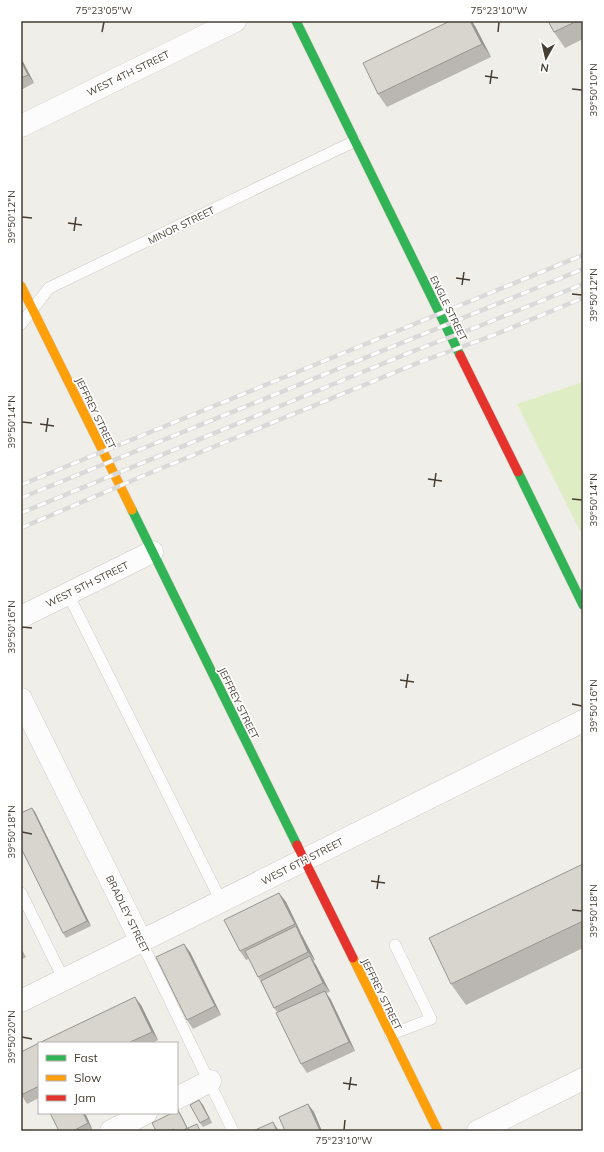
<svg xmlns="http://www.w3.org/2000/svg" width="604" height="1152" font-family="Mulish,sans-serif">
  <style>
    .green { fill: #dfedc5 }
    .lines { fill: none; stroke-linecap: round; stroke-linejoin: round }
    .lane-casing { stroke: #cecbc6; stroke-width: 12 }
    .street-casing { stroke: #cecbc6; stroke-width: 23 }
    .fast-casing { stroke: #d1ccbf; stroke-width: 10 }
    .slow-casing { stroke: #d1ccbf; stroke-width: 10 }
    .jam-casing { stroke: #d1ccbf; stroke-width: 10 }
    .lane { stroke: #fdfcfc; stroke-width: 11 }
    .street { stroke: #fdfcfc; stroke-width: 22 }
    .fast { stroke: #30b455; stroke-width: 9 }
    .slow { stroke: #ff9f0a; stroke-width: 9 }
    .jam { stroke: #e5322d; stroke-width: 9 }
    .rail-casing { stroke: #d9d9d8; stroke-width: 4.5 }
    .rail { stroke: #fff; stroke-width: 3; stroke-dasharray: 9; stroke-linecap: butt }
    .wall { fill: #bab7b2 }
    .shaded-wall { fill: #979591 }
    .building { fill: #d8d5cf; stroke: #979591 }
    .ticks { fill: none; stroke: #473e33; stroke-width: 1.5 }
    .labels { text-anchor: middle; stroke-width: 3.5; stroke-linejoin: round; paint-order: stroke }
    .street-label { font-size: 10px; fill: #473e33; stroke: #fff }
    .neatline { fill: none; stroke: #473e33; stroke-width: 1.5 }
    .ticks-label { font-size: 10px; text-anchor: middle; fill: #473e33 }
  </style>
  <rect width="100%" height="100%" fill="#f0eee8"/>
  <!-- green -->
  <path class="green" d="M583 382V537L517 404Z"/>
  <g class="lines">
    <!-- lane casing -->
    <g class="lane-casing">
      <path id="lane" d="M21 324 49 288 355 141
        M68 594 221 901
        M21 893 64 980
        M141 941 233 1131
        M390 1035 431 1019 395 945"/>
    </g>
    <!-- street casing -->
    <g class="street-casing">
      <path id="street" d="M21 126 235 21
        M21 617 152 552
        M21 699 141 941
        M21 1001 583 721
        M177 1098 210 1081
        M111 1131 146 1113
        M478 1131 583 1079"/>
    </g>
    <!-- fast casing -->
    <g class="fast-casing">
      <path id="fast" d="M296 21 460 355
        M518 472 583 605
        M132 510 297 845"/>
    </g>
    <!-- slow casing -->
    <g class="slow-casing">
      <path id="slow" d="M21 286 132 510
        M353 958 438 1131"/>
    </g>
    <!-- jam casing -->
    <g class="jam-casing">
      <path id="jam" d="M460 355 518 472
        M297 845 353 958"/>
    </g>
    <!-- lane -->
    <use href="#lane" class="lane"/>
    <!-- street -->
    <use href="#street" class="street"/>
    <!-- fast -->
    <use href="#fast" class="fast"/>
    <!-- slow -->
    <use href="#slow" class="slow"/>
    <!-- jam -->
    <use href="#jam" class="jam"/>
    <!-- rail casing -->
    <g class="rail-casing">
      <path id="rail" d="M21 485 583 255
        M21 498 583 269
        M21 513 416 350 482 325 583 284
        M21 528 150 473 420 362 489 337 583 298"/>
    </g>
    <!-- rail -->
    <use href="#rail" class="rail"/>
  </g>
  <!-- wall -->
  <path class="wall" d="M548 21H583V39L565 48 554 32Z
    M475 26 491 57 387 107 378 94Z
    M21 58 34 83 21 90Z
    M32 808 35 812 91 926 66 938 63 933Z
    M583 864V948L466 1005 451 984Z
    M279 893 286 902 301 933H300L315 960 313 961 316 965 330 992 326 993 331 1000 355 1051 307 1073 301 1064 278 1013 274 1008 249 959 246 960 240 951Z
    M21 948 26 957 21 960Z
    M190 952 221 1015 193 1029 187 1020Z
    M141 1005 158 1040 153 1043H39Z
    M39 1043V1098L27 1104 21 1094Z
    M203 1105 212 1123 203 1127 200 1123Z
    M86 1115 93 1131H59Z
    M181 1115 189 1131H156Z"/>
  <!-- shaded-wall -->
  <path class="shaded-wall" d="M470 21H472L475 26 491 57 482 44Z
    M21 58 34 83 28 75 21 61Z
    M32 808 35 812 91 926 87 921Z
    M279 893 286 902 301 933 295 924Z
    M296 926 302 935 315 960 308 952Z
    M184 944 190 952 221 1015 215 1006Z
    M310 956 316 965 330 992 323 983Z
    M325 991 331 1000 355 1051 349 1042Z
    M135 997 141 1005 158 1040 152 1032Z
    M199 1100 203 1105 212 1123 209 1118Z
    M308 1104 314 1112 322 1131H320Z
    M178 1110 181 1115 189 1131 187 1128Z
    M83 1113H84L86 1115 93 1131 88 1123Z
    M273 1122 279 1131H277Z"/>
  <!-- building -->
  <path class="building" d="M450 21H470L482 44 378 94 363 63Z
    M548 21H577L554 32Z
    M21 61 28 75 21 78Z
    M32 808 87 921 63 933 21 848V813Z
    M583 864V921L451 984 429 938Z
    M279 893 295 924 240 951 224 920Z
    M296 926 308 952 258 977 245 951Z
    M184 944 215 1006 187 1020 156 957Z
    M310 956 323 983 274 1008 261 981Z
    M325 991 349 1042 301 1064 276 1013Z
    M135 997 152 1032 128 1043H39Z
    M39 1043V1086L21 1095V1052Z
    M199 1100 209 1118 200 1123 190 1105Z
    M308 1104 320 1131H285L279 1117Z
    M178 1110 187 1128 182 1131H175L174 1129 171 1131H156L152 1123 172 1113H177V1111Z
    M50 1113H83L88 1123 73 1131H59Z
    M273 1122 277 1131H253Z
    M197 1124 200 1131H190L188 1128Z"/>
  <!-- ticks -->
  <path class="ticks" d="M102 32 104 22M498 32 499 22M485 76 498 78M490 84 492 70M572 89 582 90M22 217 32 218M68 223 82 225M74 231 76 217M456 278 470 280M462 285 464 272M572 294 582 295M22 422 32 423M40 424 54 426M46 432 48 418M428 479 442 481M434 487 436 473M572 499 582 500M22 627 32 628M400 680 414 682M406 688 408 674M572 704 582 706M22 832 32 834M371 881 385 883M377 889 379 875M572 910 582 911M22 1037 32 1039M343 1083 357 1085M349 1090 351 1077M344 1130 345 1120"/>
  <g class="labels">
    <!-- street labels -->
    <g class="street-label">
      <text transform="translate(128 73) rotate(-26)" y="4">WEST 4TH STREET</text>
      <text transform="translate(181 225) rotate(-26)" y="4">MINOR STREET</text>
      <text transform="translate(449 308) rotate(64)" y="4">ENGLE STREET</text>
      <text transform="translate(96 413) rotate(64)" y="4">JEFFREY STREET</text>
      <text transform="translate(87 584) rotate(-26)" y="4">WEST 5TH STREET</text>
      <text transform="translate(239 703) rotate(64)" y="4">JEFFREY STREET</text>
      <text transform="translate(302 861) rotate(-27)" y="4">WEST 6TH STREET</text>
      <text transform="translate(128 914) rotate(64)" y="4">BRADLEY STREET</text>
      <text transform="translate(382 994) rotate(64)" y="4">JEFFREY STREET</text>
    </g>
  </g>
  <!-- border -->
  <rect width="604" height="1152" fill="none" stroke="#ffffff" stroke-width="44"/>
  <!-- legend -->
  <rect x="38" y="1042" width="140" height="72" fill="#ffffff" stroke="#b5b2ad"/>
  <rect x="46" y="1055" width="20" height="6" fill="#30b455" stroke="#b5b2ad"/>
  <text x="74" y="1062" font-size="12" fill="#473e33">Fast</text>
  <rect x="46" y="1075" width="20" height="6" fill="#ff9f0a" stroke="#b5b2ad"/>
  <text x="74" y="1082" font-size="12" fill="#473e33">Slow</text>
  <rect x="46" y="1095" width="20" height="6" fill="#e5322d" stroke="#b5b2ad"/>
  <text x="74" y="1102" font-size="12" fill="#473e33">Jam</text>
  <!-- north arrow -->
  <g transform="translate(546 58) rotate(188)" stroke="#ffffff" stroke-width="3" paint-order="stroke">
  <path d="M0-3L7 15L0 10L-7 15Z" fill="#473e33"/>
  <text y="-6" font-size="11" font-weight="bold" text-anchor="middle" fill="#473e33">N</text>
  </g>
  <rect x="22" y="22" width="560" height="1108" class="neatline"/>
  <g class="ticks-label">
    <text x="104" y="14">75°23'05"W</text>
    <text x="499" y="14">75°23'10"W</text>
    <text transform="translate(593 90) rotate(-90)" y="4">39°50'10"N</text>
    <text transform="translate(11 217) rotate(-90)" y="4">39°50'12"N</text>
    <text transform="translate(593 295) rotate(-90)" y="4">39°50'12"N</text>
    <text transform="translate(11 422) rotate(-90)" y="4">39°50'14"N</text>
    <text transform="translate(593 500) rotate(-90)" y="4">39°50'14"N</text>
    <text transform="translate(11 627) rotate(-90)" y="4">39°50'16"N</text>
    <text transform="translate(593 706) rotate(-90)" y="4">39°50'16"N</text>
    <text transform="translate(11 832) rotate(-90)" y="4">39°50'18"N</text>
    <text transform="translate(593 911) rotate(-90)" y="4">39°50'18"N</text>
    <text transform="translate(11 1037) rotate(-90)" y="4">39°50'20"N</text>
    <text x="344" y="1144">75°23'10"W</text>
  </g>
</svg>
